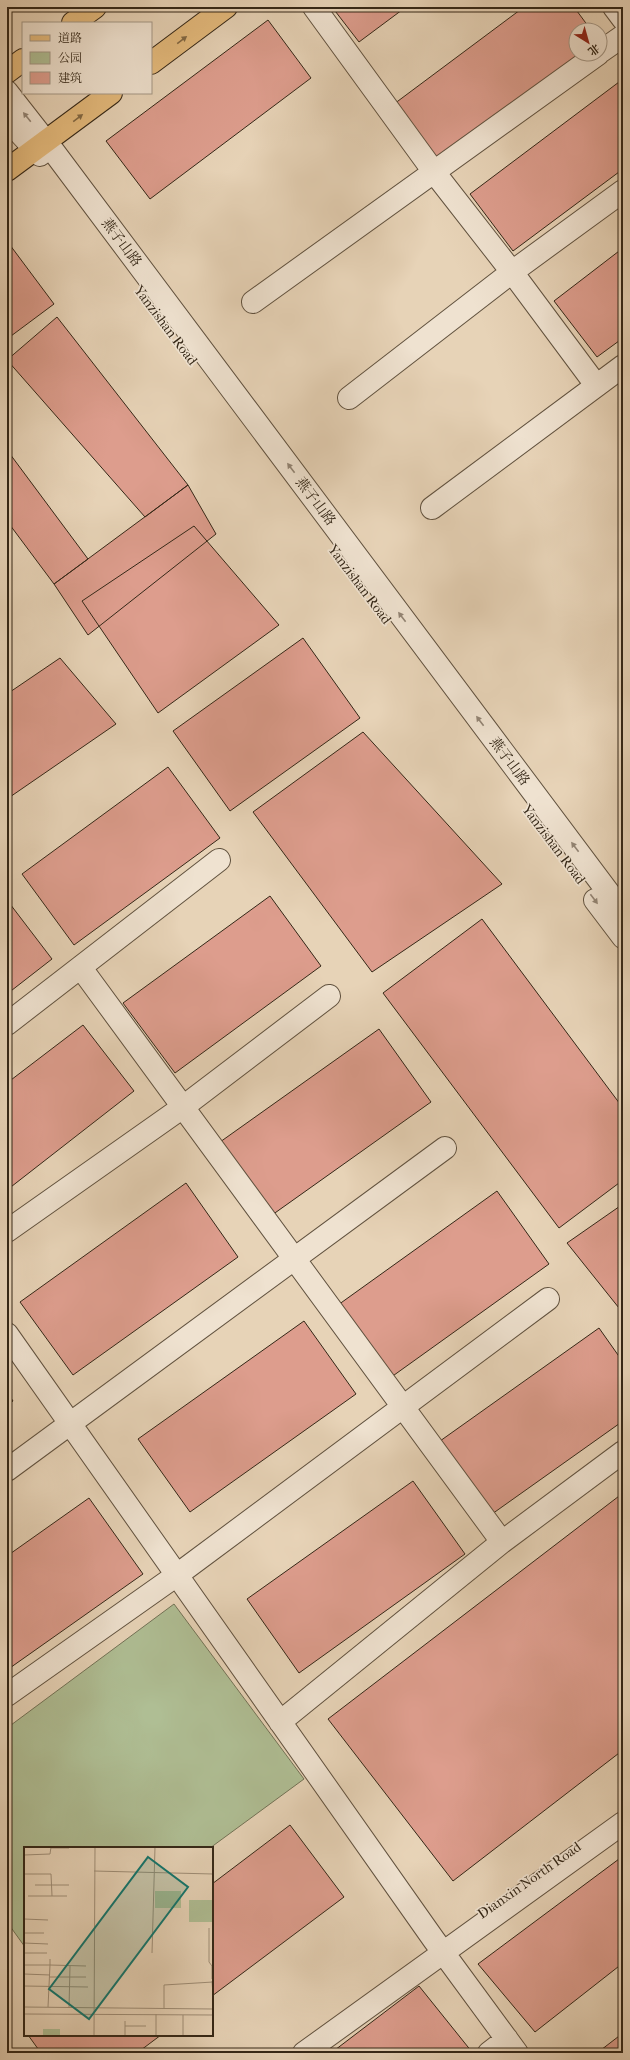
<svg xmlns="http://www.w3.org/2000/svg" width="630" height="2060" font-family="'IM FELL French Canon','Noto Serif SC',serif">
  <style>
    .green { fill: #afbe94; stroke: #727256 }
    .building { fill: #dd9d8d; stroke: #342717 }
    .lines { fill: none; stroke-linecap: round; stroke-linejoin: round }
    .minor-casing { stroke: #61523f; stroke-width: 24 }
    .major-casing { stroke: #342717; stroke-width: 24 }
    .minor { stroke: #efe2d0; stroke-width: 22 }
    .major { stroke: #e4ba7c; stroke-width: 22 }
    .oneway { fill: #836944 }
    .oneway2 { fill: #928474 }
    .labels { text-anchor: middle; stroke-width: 3.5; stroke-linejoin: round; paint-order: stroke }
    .street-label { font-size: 14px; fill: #342717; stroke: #efe2d0 }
    .inset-road { fill: none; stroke: #9f8e77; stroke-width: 1 }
    .view { fill: #0f766e; fill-opacity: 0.15; stroke: #0f766e; stroke-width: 2 }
    .inset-edge { fill: none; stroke: #342717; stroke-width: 2 }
  </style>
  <rect width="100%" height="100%" fill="#e7d3b7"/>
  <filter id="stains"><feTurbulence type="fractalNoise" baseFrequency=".005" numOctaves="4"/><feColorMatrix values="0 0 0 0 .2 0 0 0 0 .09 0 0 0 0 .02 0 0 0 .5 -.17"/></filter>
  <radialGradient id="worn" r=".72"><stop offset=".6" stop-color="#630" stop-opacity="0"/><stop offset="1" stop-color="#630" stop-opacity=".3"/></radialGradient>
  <!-- green -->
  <path class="green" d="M174 1604 304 1779 210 1848H25V1947L7 1922V1728Z"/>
  <!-- building -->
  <path class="building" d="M332 7H406L359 42Z
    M524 7H574L591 30H576V54H581L438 162 394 104Z
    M268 20 311 78 150 199 106 141Z
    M623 79V169L513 251 470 194Z
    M7 241 54 304 7 339Z
    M623 248V338L597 357 554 301Z
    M57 317 188 485 145 517 7 360Z
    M7 450 88 559 54 584 7 521Z
    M188 485 216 534 88 635 54 584Z
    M194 526 279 625 158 713 82 601Z
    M303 638 360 718 230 811 173 731Z
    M60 658 116 724 7 799V694Z
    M363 732 502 884 372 972 253 812Z
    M168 767 220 838 74 945 22 874Z
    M270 896 321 966 175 1073 123 1003Z
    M7 900 52 959 7 994Z
    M482 919 623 1108V1180L559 1228 383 993Z
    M83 1025 134 1091 7 1190V1083Z
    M379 1029 431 1102 265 1220 213 1147Z
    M186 1183 238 1257 73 1375 20 1302Z
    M497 1191 549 1264 383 1383 331 1310Z
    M623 1204V1313L567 1243Z
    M304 1321 356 1394 190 1512 138 1439Z
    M599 1328 623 1362V1421L485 1519 433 1446Z
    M7 1392 13 1401 7 1405Z
    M413 1481 465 1554 299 1673 247 1599Z
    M623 1493V1750L453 1881 328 1719Z
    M89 1498 143 1574 7 1670V1556Z
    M290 1825 344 1897 212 1996V1884Z
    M623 1856V1963L535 2032 478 1964Z
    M419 1986 472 2052 331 2053Z
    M623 2033V2053H597Z
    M28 2035H161L137 2053H41Z"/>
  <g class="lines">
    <!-- minor casing -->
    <g class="minor-casing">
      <path id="minor" d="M314 7 434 172 512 272 596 385
        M614 7 623 19
        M600 52 623 36
        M7 92 54 152 623 912
        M7 119 40 155
        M253 302 598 54
        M349 398 512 272 623 191
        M432 508 623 366
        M595 900 623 937
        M81 968 502 1542
        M7 1024 219 860
        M7 1231 183 1107 329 996
        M7 1334 434 1940 517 2053
        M7 1470 445 1148
        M7 1695 177 1575 548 1299
        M280 1722 502 1542 623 1452
        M304 2053 623 1823
        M489 2053 507 2039"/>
    </g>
    <!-- major casing -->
    <g class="major-casing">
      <path id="major" d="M73 23 95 7
        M151 63 226 7
        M7 72 23 60
        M7 170 111 93"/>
    </g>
    <!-- minor -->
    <use href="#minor" class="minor"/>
    <!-- major -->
    <use href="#major" class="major"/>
  </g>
  <!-- one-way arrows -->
  <defs><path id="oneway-solid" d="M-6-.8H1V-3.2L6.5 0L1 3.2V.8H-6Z"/></defs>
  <g class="oneway">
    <use href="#oneway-solid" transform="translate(182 40) rotate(-37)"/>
    <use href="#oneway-solid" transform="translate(78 118) rotate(-37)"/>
  </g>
  <g class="oneway2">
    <use href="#oneway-solid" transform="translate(27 117) rotate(-129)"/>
    <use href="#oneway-solid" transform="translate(291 468) rotate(-127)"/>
    <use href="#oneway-solid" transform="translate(402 617) rotate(-127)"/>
    <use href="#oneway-solid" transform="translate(480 721) rotate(-127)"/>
    <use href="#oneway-solid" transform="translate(575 847) rotate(-127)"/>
    <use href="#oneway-solid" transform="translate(594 899) rotate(53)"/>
  </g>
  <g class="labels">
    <!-- street labels -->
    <g class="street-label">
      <text transform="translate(122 242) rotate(53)" y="5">燕子山路</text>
      <text transform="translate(166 325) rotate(53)" y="5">Yanzishan Road</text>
      <text transform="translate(316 501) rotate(53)" y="5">燕子山路</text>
      <text transform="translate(360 584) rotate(53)" y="5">Yanzishan Road</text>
      <text transform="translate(510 761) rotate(53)" y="5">燕子山路</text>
      <text transform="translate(554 844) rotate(53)" y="5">Yanzishan Road</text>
      <text transform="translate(529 1880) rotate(-35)" y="5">Dianxin North Road</text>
    </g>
  </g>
  <!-- overview -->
  <g transform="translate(24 1847)">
    <rect width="189" height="189" fill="#e7d3b7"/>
    <path d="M131 44H157V61H131ZM165 53H189V75H165ZM19 182H36V189H19Z" fill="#afbe94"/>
    <path class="inset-road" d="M27 1H45M0 8 26 7 27 0M70 24 189 27M0 27H27L28 49M11 38H45M4 49H43M0 72 24 73M185 81V115L188 119V132M0 86H20M0 96 24 97M0 106H23M128 106 131 0M26 112V118L62 119M0 118H26L24 160M0 127 26 128M26 130H62M188 134 189 148M0 139 64 140M0 160 189 162M45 161 46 119M140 161V138L189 135M0 167 189 168M159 168V189M101 174V189M101 179H122M70 189 71 0M132 189V167"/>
    <path class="view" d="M124 10 164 40 65 172 25 142Z"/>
    <rect width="189" height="189" class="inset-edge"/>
  </g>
  <!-- margin -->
  <rect width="630" height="2060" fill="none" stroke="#e7d3b7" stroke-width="24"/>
  <rect x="8" y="8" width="614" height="2044" fill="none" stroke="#342717" stroke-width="2"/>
  <rect x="12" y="12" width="606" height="2036" fill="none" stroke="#342717"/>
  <!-- legend -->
  <rect x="22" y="22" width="130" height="72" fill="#efe2d0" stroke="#a49786"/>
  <rect x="30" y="35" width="20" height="6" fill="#e4ba7c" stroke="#a49786"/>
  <text x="58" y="42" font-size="12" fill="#342717">道路</text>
  <rect x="30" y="52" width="20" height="12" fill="#afbe94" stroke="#a49786"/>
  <text x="58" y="62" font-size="12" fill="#342717">公园</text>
  <rect x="30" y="72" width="20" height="12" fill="#dd9d8d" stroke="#a49786"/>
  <text x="58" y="82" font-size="12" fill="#342717">建筑</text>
  <!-- north arrow -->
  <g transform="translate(588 42) rotate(143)"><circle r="19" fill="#efe2d0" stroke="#a49786"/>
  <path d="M0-3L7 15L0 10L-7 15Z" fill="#8f2418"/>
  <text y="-6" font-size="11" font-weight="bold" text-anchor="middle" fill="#342717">北</text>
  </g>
  <rect width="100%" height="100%" filter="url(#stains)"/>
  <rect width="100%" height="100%" fill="url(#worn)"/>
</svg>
